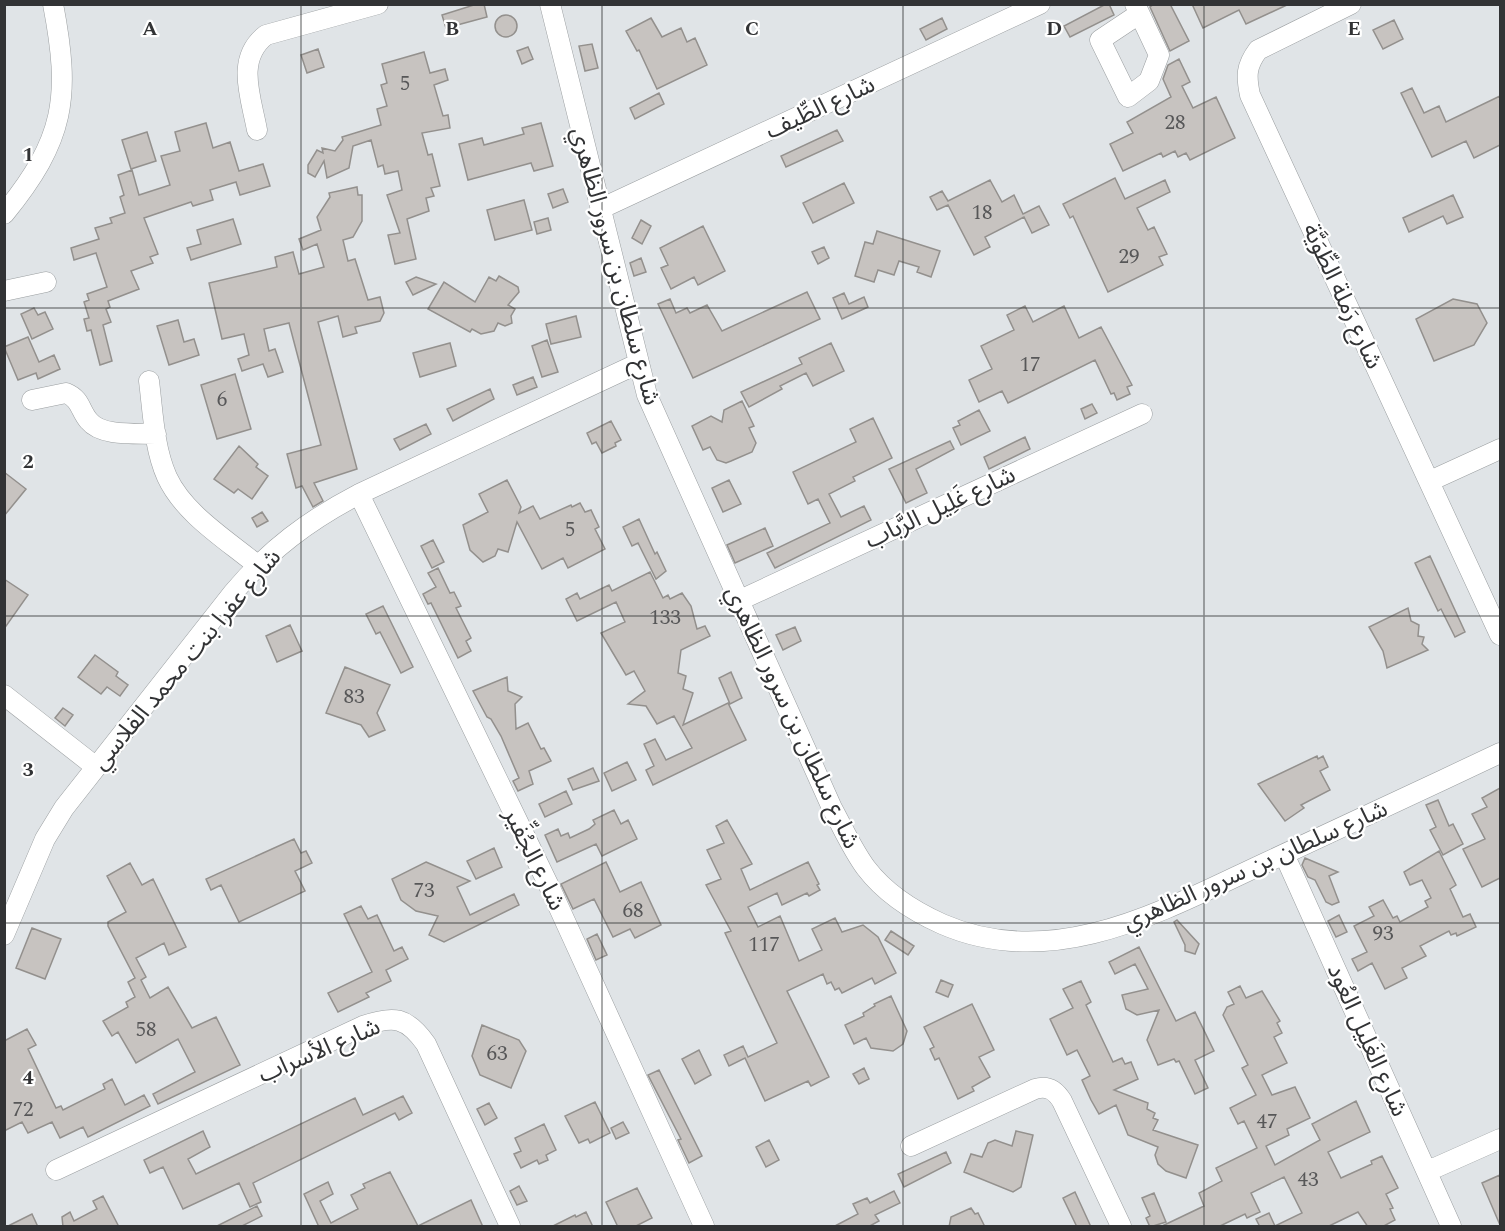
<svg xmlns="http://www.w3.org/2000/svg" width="1505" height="1231" font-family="Spectral,'Noto Sans Arabic',serif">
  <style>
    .building { fill: #c7c3c0; stroke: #93908d; stroke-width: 1.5 }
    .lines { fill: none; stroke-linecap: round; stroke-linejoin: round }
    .minor-casing { stroke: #9a9ea0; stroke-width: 21 }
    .minor { stroke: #fff; stroke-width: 20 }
    .grid { fill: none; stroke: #323335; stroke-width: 1.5; stroke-opacity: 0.55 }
    .labels { text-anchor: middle; stroke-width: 4.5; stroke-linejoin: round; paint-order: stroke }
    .number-label { font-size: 21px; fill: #575758 }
    .street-label { font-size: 24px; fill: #323335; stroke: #fff }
    .grid-label { font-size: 20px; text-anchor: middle; font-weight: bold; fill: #323335; stroke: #fff; stroke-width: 4.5; stroke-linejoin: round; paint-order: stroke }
  </style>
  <rect width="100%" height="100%" fill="#e0e4e7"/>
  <!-- building -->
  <path class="building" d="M477 4H484L487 17 446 28 442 15Z
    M1106 4H1109L1114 15 1070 37 1064 26Z
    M1154 4H1170L1189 41 1170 51 1150 7Z
    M1192 4H1289L1246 24 1239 10 1203 28Z
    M495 26a11 11 0 1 1 22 0a11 11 0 1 1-22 0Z
    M651 18 662 37 681 28 687 42 695 38 707 65 657 89 639 50 637 51 626 31Z
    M942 18 947 29 926 40 920 29Z
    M1394 20 1403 39 1383 49 1373 30Z
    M592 44 598 68 585 71 579 46Z
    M528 47 533 59 522 64 517 51Z
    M318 49 324 67 307 73 301 55Z
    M424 52 430 73 445 69 448 80 434 85 443 116 448 115 450 128 422 133 428 155 432 154 440 186 431 188 434 196 426 198 429 211 407 219 416 259 395 264 388 235 400 233 387 195 402 190 398 171 385 174 383 165 378 167 371 140 353 146 349 168 327 178 324 161 315 177 308 173V165L317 150 323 153 322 148 335 151 343 140 342 137 381 125 377 109 387 106 381 85 387 83 382 64Z
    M1179 59 1190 82 1182 86 1193 108 1216 97 1235 138 1190 160 1186 153 1178 157 1175 151 1163 157 1161 153 1123 171 1110 144 1133 133 1127 122 1171 97 1163 79 1168 65Z
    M1412 88 1424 113 1439 106 1446 122 1500 96V145L1474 158 1466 141 1432 157 1401 93Z
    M659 93 664 104 635 119 630 108Z
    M206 123 213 148 230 142 239 171 263 164 270 186 240 195 236 182 210 190 213 200 193 206 191 202 144 218 158 254 150 257 153 263 131 271 139 289 108 301 110 307 106 309 111 322 103 325 112 361 100 365 91 330 87 331 84 319 89 318 84 302 89 300 87 294 107 287 96 253 74 260 71 248 99 239 95 228 112 223 110 218 125 213 120 197 124 195 118 175 132 170 139 195 170 185 161 156 180 151 175 132Z
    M541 123 553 166 534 171 531 163 468 180 459 144 482 138 484 145 524 134 522 128Z
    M837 130 843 141 786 167 781 156Z
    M147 132 156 161 131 169 122 140Z
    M1115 178 1125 199 1165 180 1170 192 1137 208 1148 230 1154 227 1167 254 1159 257 1163 265 1108 292 1073 216 1070 218 1063 204Z
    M990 180 1002 202 1014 195 1023 214 1039 206 1049 225 1032 233 1024 217 985 237 990 247 974 255 948 205 937 210 930 197 942 191 948 201Z
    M844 183 854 203 813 223 803 203Z
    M357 187 358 195H362V221L353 237 343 240 348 261 355 259 368 300 380 297 384 313 380 321 355 327 357 333 343 337 338 316 318 322 357 469 314 483 323 501 313 507 302 486 296 488 287 454 321 445 289 323 264 329 269 351 275 349 283 372 268 377 263 364 242 371 238 359 249 355 244 334 222 339 209 283 277 267 275 257 293 252 299 274 324 267 317 244 303 250 299 239 321 230 317 217 330 197 329 193Z
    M563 189 568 202 553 208 548 194Z
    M1453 195 1463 217 1447 224 1443 216 1409 232 1403 218Z
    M524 200 532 230 495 240 487 210Z
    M548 218 551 230 537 234 534 222Z
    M233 219 241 244 191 260 187 248 201 244 197 230Z
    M641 220 651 226 642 244 632 238Z
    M703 226 725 271 698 285 694 277 671 289 661 268 668 265 660 248Z
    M877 231 940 251 931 277 917 272 919 267 899 261 894 275 878 270 874 282 855 276 865 242 873 244Z
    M824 247 829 258 818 264 812 252Z
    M641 258 646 272 634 276 630 263Z
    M499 276 518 287 519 292 508 305 515 309 511 316 512 323 505 326 498 323 494 331 481 334 472 329 470 332 428 309 444 282 475 302 489 277 496 281Z
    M416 277 436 284 413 295 406 282Z
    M807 292 820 319 693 378 658 304 670 299 676 313 687 308 690 313 707 305 722 331Z
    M844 293 849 304 864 297 868 307 842 319 833 298Z
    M1453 299 1477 304 1487 323 1474 345 1434 361 1416 319Z
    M1025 306 1033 322 1064 306 1079 338 1101 327 1132 385 1127 387 1130 394 1117 400 1114 393 1111 394 1095 360 1008 403 1002 391 979 402 969 380 992 369 981 346 1014 330 1007 315Z
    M34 308 38 315 45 312 53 329 32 339 21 314Z
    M576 316 581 337 551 344 546 324Z
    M178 320 184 342 194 339 199 355 169 365 157 326Z
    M28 337 39 362 54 355 60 369 38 379 36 373 18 380 4 347Z
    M547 340 558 372 542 377 532 346Z
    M450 343 456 366 420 377 413 353Z
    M831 343 844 371 813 386 806 373 780 386 782 389 749 407 741 392 802 364 799 358Z
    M235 374 251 429 217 439 201 385Z
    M533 377 537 387 517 395 513 385Z
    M490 389 494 399 453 421 447 409Z
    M742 401 754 426 749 428 756 443 752 452 731 461 726 463 717 460 710 447 703 450 692 426 711 416 722 422 724 410Z
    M1092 404 1097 413 1085 419 1081 409Z
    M979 410 990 431 961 445 953 428 960 425 958 421Z
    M873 418 892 458 853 477 855 481 829 494 841 517 864 506 871 520 775 568 767 553 830 523 818 499 808 504 793 472 856 442 850 429Z
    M611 421 621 440 615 443 616 446 602 453 596 442 592 444 587 433Z
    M426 424 431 434 400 450 394 439Z
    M1025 437 1030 449 989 469 984 457Z
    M950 441 954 449 916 469 927 493 906 503 889 469Z
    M239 446 258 464 256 467 268 476 252 499 238 489 234 493 214 479Z
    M4 472 26 489 4 516Z
    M507 480 521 507 519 513 533 506 540 519 571 505 572 507 580 503 585 512 591 510 599 527 595 529 605 549 568 568 563 558 542 569 517 522 508 552 498 549 495 556 483 562 470 550 463 525 488 512 479 494Z
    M729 480 741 504 723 512 712 488Z
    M262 512 268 521 257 527 252 518Z
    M639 519 655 554 657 552 666 571 656 579 638 543 632 546 623 527Z
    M765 528 773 546 735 563 727 545Z
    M433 540 444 562 432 568 421 546Z
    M1430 556 1465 632 1455 637 1441 609 1438 611 1415 563Z
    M438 568 450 593 454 592 461 606 456 608 471 638 466 641 471 651 458 658 431 603 428 604 423 594 436 587 428 573Z
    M650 572 663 598 668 595 670 599 682 593 691 606 697 629 705 626 710 636 681 650 678 673 686 676 683 689 693 693 683 725 728 703 746 740 653 785 646 770 654 766 644 744 655 739 666 760 692 748 674 716 657 724 646 706 628 704 645 691 634 671 626 675 601 633 625 622 616 602 577 621 566 599 577 593 580 599 609 585 612 591Z
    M4 579 28 595 4 629Z
    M383 606 413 667 401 673 380 632 376 634 366 614Z
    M1408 608 1411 621 1419 625 1418 636 1424 637 1422 644 1428 650 1387 668 1383 651 1369 627Z
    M290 625 302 651 277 662 266 636Z
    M795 627 801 641 783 650 776 635Z
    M95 655 118 672 116 676 128 685 120 696 107 687 101 694 78 677Z
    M345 667 390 685 377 713 385 730 369 737 361 725 326 713Z
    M731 672 742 698 730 704 719 678Z
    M507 677 508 691 522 697 515 704 516 729 528 723 541 749 544 748 551 761 529 771 533 784 518 791 513 781 519 778 501 736 491 719 487 717 473 691Z
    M63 708 73 715 65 726 55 718Z
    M1317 756 1318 759 1323 756 1328 767 1320 771 1330 790 1301 805 1304 808 1285 821 1258 784Z
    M627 762 636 780 612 791 604 773Z
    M593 768 599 781 573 790 568 779Z
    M1500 788V878L1482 887 1463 849 1485 839 1472 814 1487 807 1482 798Z
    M566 791 572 804 545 817 539 804Z
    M1438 800 1449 826 1453 824 1463 844 1443 855 1430 830 1436 827 1426 805Z
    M614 810 621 824 628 820 637 839 602 856 596 844 557 862 545 835 558 829 561 836 568 833 570 838 589 829 595 824 593 820Z
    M727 820 752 864 741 869 750 890 808 862 819 884 817 885 820 890 809 896 807 893 782 905 777 893 748 907 758 927 780 916 799 961 822 950 812 929 835 918 842 932 863 925 878 937 896 973 875 984 872 978 842 993 839 988 835 990 831 982 827 984 823 974 787 991 829 1077 811 1086 808 1081 765 1101 745 1058 729 1066 724 1055 743 1046 748 1057 777 1043 725 933 731 931 706 885 721 879 707 850 724 843 716 826Z
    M294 839 301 853 306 851 312 863 295 871 305 891 239 922 221 885 211 890 206 879Z
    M494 848 502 867 476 879 467 861Z
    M1439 851 1456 885 1450 889 1463 917 1470 914 1476 927 1457 936 1456 933 1451 935 1449 931 1420 946 1426 956 1402 968 1407 978 1385 989 1372 963 1358 971 1352 959 1367 952 1354 926 1374 916 1369 907 1383 900 1393 918 1397 916 1400 922 1428 907 1425 901 1431 898 1422 880 1410 885 1404 872Z
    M1305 858 1338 872 1329 876 1339 902 1332 905 1326 902 1315 880 1308 877 1302 865Z
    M426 862 470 881 457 887 470 915 514 894 519 905 444 942 429 935 438 916 416 911 401 900 392 879Z
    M606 862 620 892 641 882 661 925 635 938 630 929 613 937 594 899 573 909 561 884Z
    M130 863 142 885 153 879 186 947 169 955 164 943 136 958 146 977 141 980 150 998 168 987 192 1028 216 1017 240 1065 158 1104 153 1094 195 1072 178 1039 136 1063 118 1032 112 1036 103 1021 128 1007 126 1002 135 997 128 982 135 978 108 926V922L126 912 107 876Z
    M361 906 368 919 377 915 394 951 402 947 408 959 386 970 391 981 366 993 369 997 338 1012 328 993 372 972 344 914Z
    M1339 915 1347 932 1336 937 1328 921Z
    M1177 920 1199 944 1195 954 1185 951V945L1174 922Z
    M32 928 61 939 45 979 16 968Z
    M891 931 914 946 908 955 885 940Z
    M597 934 607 955 596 960 587 939Z
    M1139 947 1176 1021 1195 1012 1214 1051 1195 1060 1208 1088 1195 1094 1179 1061 1176 1062 1174 1059 1158 1065 1147 1040 1159 1010 1137 1015 1126 1009 1122 995 1148 989 1135 964 1115 974 1109 962Z
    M941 980 953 985 948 997 936 992Z
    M1081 981 1091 1002 1086 1005 1113 1062 1122 1058 1125 1064 1131 1062 1138 1079 1114 1090 1148 1103 1147 1109 1155 1113 1153 1118 1158 1120 1153 1130 1198 1145 1186 1178 1166 1171 1158 1164 1155 1155 1158 1147 1128 1135 1116 1105 1099 1114 1091 1100 1082 1080 1090 1076 1077 1050 1067 1055 1050 1019 1073 1008 1063 989Z
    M1240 986 1246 998 1262 991 1280 1021 1277 1023 1282 1033 1274 1037 1287 1063 1262 1075 1272 1095 1295 1087 1310 1118 1287 1129 1289 1135 1266 1146 1275 1165 1320 1140 1312 1124 1356 1101 1370 1132 1328 1152 1341 1178 1372 1164 1371 1161 1382 1156 1398 1188 1386 1194 1393 1208 1390 1209 1395 1220 1382 1227H1368L1358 1212 1327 1227H1260L1256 1219 1269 1213 1275 1226 1302 1213 1284 1177 1251 1193 1260 1212 1247 1218 1245 1214 1218 1227H1160L1204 1206 1199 1193 1222 1181 1216 1168 1257 1148 1244 1121 1238 1124 1230 1108 1256 1095 1242 1068 1248 1065 1223 1015 1227 1007 1234 1004 1228 992Z
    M891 996 907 1031 903 1044 893 1051 871 1048 866 1038 854 1044 845 1025 864 1016 863 1013 875 1006 874 1004Z
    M972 1004 994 1050 979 1057 990 1077 972 1087 974 1091 958 1099 939 1058 935 1060 930 1049 934 1047 924 1027Z
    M482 1025 519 1040 526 1051 511 1088 480 1075 472 1056Z
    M27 1029 36 1045 28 1049 56 1108 61 1106 63 1110 105 1089 103 1084 112 1079 125 1105 144 1095 150 1106 88 1137 83 1127 60 1138 52 1122 28 1133 22 1122 4 1131V1041Z
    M699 1050 711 1075 695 1084 682 1059Z
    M864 1068 869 1079 859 1084 853 1074Z
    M659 1070 702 1156 689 1163 678 1140 681 1139 648 1075Z
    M403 1096 412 1113 399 1120 395 1113 253 1183 261 1202 250 1207 239 1183 183 1209 163 1167 150 1173 144 1160 203 1131 210 1147 188 1159 196 1174 355 1098 363 1115Z
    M595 1102 610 1133 590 1143 588 1139 579 1143 565 1116Z
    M489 1103 497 1118 485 1125 477 1109Z
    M623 1122 629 1133 616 1139 611 1128Z
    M544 1124 556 1150 546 1155 548 1160 539 1164 537 1160 521 1168 514 1154 521 1151 515 1138Z
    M1016 1131 1033 1135 1021 1187 1013 1192 964 1172 971 1154 982 1157 988 1143 995 1140 1012 1146Z
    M769 1140 779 1160 766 1167 756 1147Z
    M946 1152 951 1163 904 1187 898 1174Z
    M390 1172 418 1226 471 1200 483 1227H319L304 1194 328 1182 333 1194 320 1201 331 1223 358 1209 351 1195 365 1188 363 1184Z
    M1500 1175V1225L1482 1183Z
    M519 1186 527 1201 517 1205 510 1191Z
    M637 1188 652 1218 634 1227H618L606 1202Z
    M894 1191 900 1203 875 1215 879 1221 868 1227H833L858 1214 853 1204 867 1198 870 1203Z
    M1075 1192 1091 1227H1077L1063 1198Z
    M1154 1193 1166 1222 1150 1227 1146 1218 1150 1216 1142 1198Z
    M103 1196 119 1227H63L62 1217 70 1212 74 1221 97 1209 93 1201Z
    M257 1206 262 1216 240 1227H215Z
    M971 1208 975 1214 978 1213 985 1227H949L951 1217Z
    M586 1212 593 1227H551L575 1215 576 1217Z
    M32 1214 38 1227H6Z"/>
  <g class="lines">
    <!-- minor casing -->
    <g class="minor-casing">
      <path id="minor" d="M550 4 647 395 832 808C843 828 852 849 866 868 885 893 913 911 942 924 1054 973 1164 910 1265 863 1344 826 1422 790 1500 753
        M1135 4 1159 55 1149 81 1128 97 1100 40 1139 14
        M1351 4 1258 50C1246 66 1246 76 1250 95L1500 635
        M257 130C251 97 235 59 266 35L378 4
        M600 209 1040 4
        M4 214C65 139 71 98 53 4
        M4 291 46 282
        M149 381C153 413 154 448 167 477 184 514 227 540 257 565
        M32 400 66 393C81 399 80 411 89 421 102 437 137 433 156 434
        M1430 481 1500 449
        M359 494 550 888 704 1226
        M738 601 1142 414
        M4 695 96 767
        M1284 854 1451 1226
        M4 935 45 839 64 808 233 593C269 550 309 520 359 494L637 364
        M911 1146 1035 1089C1048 1085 1056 1091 1062 1101L1121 1226
        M56 1170 363 1026C394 1015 407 1017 426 1044L510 1226
        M1428 1171 1500 1139"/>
    </g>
    <!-- minor -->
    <use href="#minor" class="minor"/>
  </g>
  <!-- grid -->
  <path class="grid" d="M301 4V1226M602 4V1226M903 4V1226M1204 4V1226M4 308H1500M4 616H1500M4 923H1500"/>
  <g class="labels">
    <!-- number labels -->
    <g class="number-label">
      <text x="405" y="90">5</text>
      <text x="1175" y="129">28</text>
      <text x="982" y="219">18</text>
      <text x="1129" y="263">29</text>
      <text x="1030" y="371">17</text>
      <text x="222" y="406">6</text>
      <text x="570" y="536">5</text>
      <text x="665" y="624">133</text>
      <text x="354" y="703">83</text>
      <text x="424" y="897">73</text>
      <text x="633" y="917">68</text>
      <text x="1383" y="940">93</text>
      <text x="764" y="951">117</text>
      <text x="146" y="1036">58</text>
      <text x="497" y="1060">63</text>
      <text x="23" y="1116">72</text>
      <text x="1267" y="1128">47</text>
      <text x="1308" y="1186">43</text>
    </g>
    <!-- street labels -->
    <g class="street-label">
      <text transform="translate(820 107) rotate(-25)" y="8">شارع الطِّيف</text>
      <text transform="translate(616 266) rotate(75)" y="8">شارع سلطان بن سرور الظاهري</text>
      <text transform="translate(1343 296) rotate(65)" y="8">شارع رَملة الطِّوَيَّة</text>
      <text transform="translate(940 507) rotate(-25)" y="8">شارع غَلِيل الرَّباب</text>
      <text transform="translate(186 659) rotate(-50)" y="8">شارع عفرا بنت محمد الفلاسي</text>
      <text transform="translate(793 717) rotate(65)" y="8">شارع سلطان بن سرور الظاهري</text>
      <text transform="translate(535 859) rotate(64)" y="8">شارع الجُفِّير</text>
      <text transform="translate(1255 865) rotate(-24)" y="8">شارع سلطان بن سرور الظاهري</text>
      <text transform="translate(1368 1040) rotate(66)" y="8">شارع الغَلِيل العُود</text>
      <text transform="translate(319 1050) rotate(-23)" y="8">شارع الأسراب</text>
    </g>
  </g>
  <g class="grid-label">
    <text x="150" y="35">A</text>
    <text x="452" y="35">B</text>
    <text x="752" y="35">C</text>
    <text x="1054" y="35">D</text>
    <text x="1354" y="35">E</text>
    <text x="28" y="161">1</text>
    <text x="28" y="468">2</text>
    <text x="28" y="776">3</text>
    <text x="28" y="1084">4</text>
  </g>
  <!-- border -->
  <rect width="1505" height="1231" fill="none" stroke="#323335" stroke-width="12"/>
</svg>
